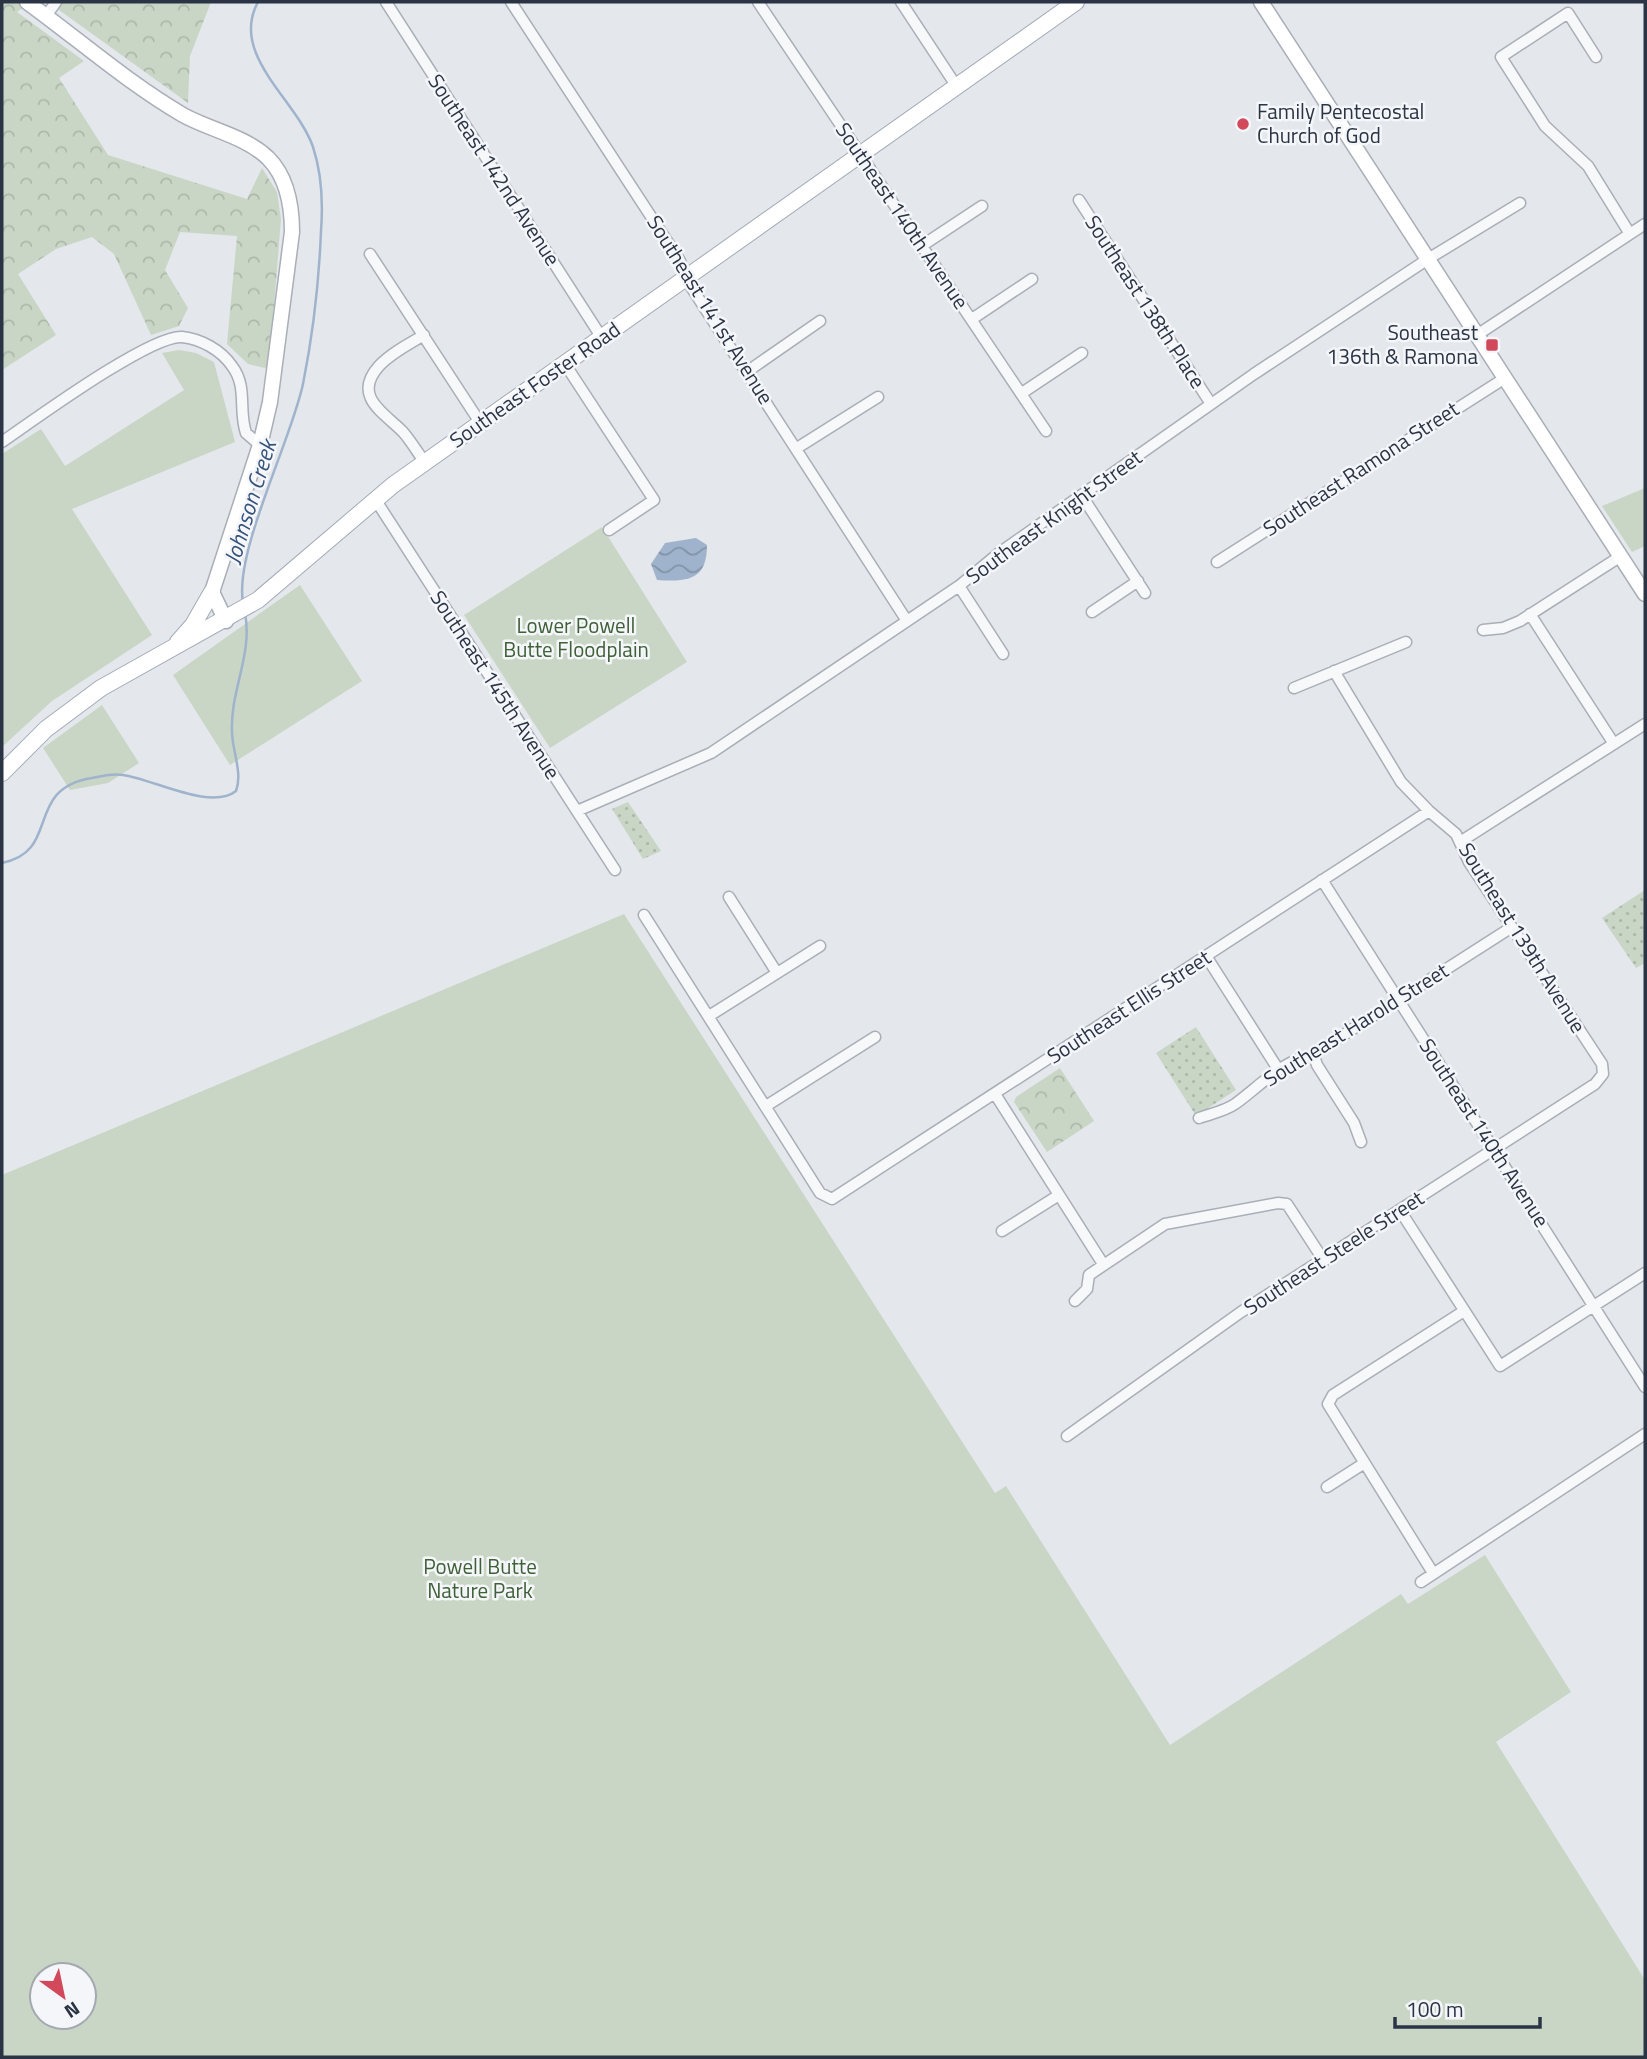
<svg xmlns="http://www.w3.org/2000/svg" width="1647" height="2059" font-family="'Titillium Web',sans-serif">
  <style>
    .grass { fill: url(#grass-dots) }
    .forest { fill: url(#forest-crowns) }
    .green { fill: #c9d6c5; fill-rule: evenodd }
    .water { fill: url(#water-waves) }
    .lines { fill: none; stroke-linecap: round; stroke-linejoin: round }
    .stream { stroke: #9fb4cc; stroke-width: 2.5 }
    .street-casing { stroke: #a9aeb7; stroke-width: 13 }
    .secondary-casing { stroke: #a9aeb7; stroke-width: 17 }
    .primary-casing { stroke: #a3abb8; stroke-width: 18 }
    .street { stroke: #f7f8fa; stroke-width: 10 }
    .secondary { stroke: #fff; stroke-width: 14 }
    .primary { stroke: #fff; stroke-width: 16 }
    .poi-dot { fill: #d1495b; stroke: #f4f6f9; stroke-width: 2.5 }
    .labels { text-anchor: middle; stroke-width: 5; stroke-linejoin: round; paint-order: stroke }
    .poi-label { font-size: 21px; fill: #2b3445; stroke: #f4f6f9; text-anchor: start }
    .street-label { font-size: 21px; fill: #2b3445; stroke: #f4f6f9 }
    .park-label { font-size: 21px; fill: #3f6138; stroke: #f4f6f9 }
    .water-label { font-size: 23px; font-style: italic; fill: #34527a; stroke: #f4f6f9 }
  </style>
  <defs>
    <pattern id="grass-dots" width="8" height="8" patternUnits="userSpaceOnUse" patternTransform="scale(1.75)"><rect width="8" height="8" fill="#c9d6c5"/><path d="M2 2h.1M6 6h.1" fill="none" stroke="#adb8ab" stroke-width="1.8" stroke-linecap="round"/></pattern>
    <pattern id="forest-crowns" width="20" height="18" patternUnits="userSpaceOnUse" patternTransform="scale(1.75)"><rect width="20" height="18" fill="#c9d6c5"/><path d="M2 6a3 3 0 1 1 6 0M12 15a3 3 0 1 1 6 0" fill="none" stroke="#adb8ab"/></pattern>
    <pattern id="water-waves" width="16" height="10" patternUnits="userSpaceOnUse" patternTransform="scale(1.75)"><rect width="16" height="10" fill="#9fb4cc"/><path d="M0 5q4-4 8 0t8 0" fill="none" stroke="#8293a7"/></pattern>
  </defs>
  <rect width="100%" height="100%" fill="#e4e7ec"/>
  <!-- grass -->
  <path class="grass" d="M628 802 661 851 643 859 612 809Z
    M1645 890V963L1636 968 1602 918Z
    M1196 1027 1236 1090 1196 1116 1156 1053Z"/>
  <!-- forest -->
  <path class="forest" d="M2 2H31L17 12 84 61 59 78 108 155 247 199 262 168 277 192 281 219 269 369 248 364 227 344 237 236 180 232 165 270 188 308 179 326 151 335 114 254 92 237 56 249 18 274 56 335 2 370Z
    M48 2H211L190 56 188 103Z
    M1060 1068 1094 1121 1047 1152 1014 1102 1016 1097Z"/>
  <!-- green -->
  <path class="green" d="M179 350 196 353 214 362 235 442 72 509 152 635 52 701 2 747V454L41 429 65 466 184 390 162 353Z
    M1645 488V546L1632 552 1602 506Z
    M602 527 687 662 550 748 464 615Z
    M300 585 362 681 230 765 173 675Z
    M102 705 139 763 108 783 70 790 43 748Z
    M624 914 995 1493 1006 1486 1170 1745 1401 1594 1408 1604 1485 1555 1571 1692 1496 1742 1645 1980V2057H2V1175ZM42 1975H84V2017H42Z"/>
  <!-- water -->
  <path class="water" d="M696 538 707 545C707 580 688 582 657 580L651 564 665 543Z"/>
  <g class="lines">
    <!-- stream -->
    <path class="stream" d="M243 603C234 552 291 441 303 384 313 334 319 282 321 231 323 204 322 174 313 147 297 100 229 55 258 2
      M2 863C62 851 23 789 92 778 101 776 114 773 123 775 153 779 211 811 236 791 243 773 232 750 232 732 230 690 253 655 245 613"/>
    <!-- street casing -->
    <g class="street-casing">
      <path id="street" d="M386 2 602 338
        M511 2 680 261 686 279 907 621
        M758 2 1046 431
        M901 2 957 87
        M46 16 56 2
        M1596 57 1568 13 1501 57 1545 126 1588 166 1630 234
        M1079 200 1211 404
        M923 245 982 206
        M370 254 481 424
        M972 319 1032 279
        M424 335C409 344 391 353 379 366 351 397 386 414 403 432 411 441 418 453 425 463
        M1477 335 1645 224
        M565 364 654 500 609 530
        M748 371 820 321
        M1022 393 1082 353
        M2 442C34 420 150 335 182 337 201 339 221 350 232 366 248 387 238 410 246 433L260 445
        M797 448 878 397
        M1082 496 1145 593
        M375 499 615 870
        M1217 562 1505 378
        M959 586 1003 654
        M1092 612 1138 581
        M1530 614 1614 744
        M1483 630 1503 628 1520 621 1621 556
        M1294 688 1406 642
        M577 811 711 753 959 586 999 553 1254 374 1428 259 1520 203
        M1460 842 1645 724
        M1322 880 1645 1387
        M729 897 777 973
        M644 915 820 1193 832 1199 1429 811
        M1206 956 1278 1069
        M709 1016 820 946
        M1314 1056 1317 1065 1354 1123 1361 1142
        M995 1094 1103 1264
        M766 1106 875 1037
        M1199 1118C1210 1114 1225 1111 1235 1104 1255 1090 1290 1054 1314 1056L1320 1050 1512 927
        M1401 1212 1500 1366 1645 1273
        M1002 1231 1059 1195
        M1075 1301 1087 1289 1089 1275 1165 1224 1278 1203 1287 1204 1324 1261
        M1067 1436 1241 1312 1595 1084 1603 1074 1602 1064 1469 862 1456 834 1429 811 1401 782 1334 671
        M1327 1487 1363 1464
        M1433 1573 1328 1404 1333 1395 1464 1311
        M1421 1582 1645 1434"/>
    </g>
    <!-- secondary casing -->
    <g class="secondary-casing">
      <path id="secondary" d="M27 2C78 39 128 83 183 115 210 130 245 136 268 158 288 178 292 206 292 232L270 402 260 445 212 592 226 621
        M1261 2 1645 594"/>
    </g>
    <!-- primary casing -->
    <g class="primary-casing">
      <path id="primary" d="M178 642 193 625 212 592
        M2 773 46 729 101 688 258 600 393 485 1076 2"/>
    </g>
    <!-- street -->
    <use href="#street" class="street"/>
    <!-- secondary -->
    <use href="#secondary" class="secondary"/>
    <!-- primary -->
    <use href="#primary" class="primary"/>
  </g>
  <!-- markers -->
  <g class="poi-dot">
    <circle cx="1243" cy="124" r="7"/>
    <rect x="1485" y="338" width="14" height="14" rx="3.5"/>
  </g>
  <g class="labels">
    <!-- poi labels -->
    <g class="poi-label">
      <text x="1257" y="119">Family Pentecostal<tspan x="1257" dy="24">Church of God</tspan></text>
      <text x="1478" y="340" text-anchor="end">Southeast<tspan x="1478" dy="24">136th &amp; Ramona</tspan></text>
    </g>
    <!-- street labels -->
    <g class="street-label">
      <text transform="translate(494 170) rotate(57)" y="7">Southeast 142nd Avenue</text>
      <text transform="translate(902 216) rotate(56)" y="7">Southeast 140th Avenue</text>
      <text transform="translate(1145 302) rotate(57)" y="7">Southeast 138th Place</text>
      <text transform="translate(710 310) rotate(58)" y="7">Southeast 141st Avenue</text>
      <text transform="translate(535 385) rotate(-35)" y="7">Southeast Foster Road</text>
      <text transform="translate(1361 469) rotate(-33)" y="7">Southeast Ramona Street</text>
      <text transform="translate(1054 517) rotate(-36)" y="7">Southeast Knight Street</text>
      <text transform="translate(495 685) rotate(57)" y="7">Southeast 145th Avenue</text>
      <text transform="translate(1522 938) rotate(58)" y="7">Southeast 139th Avenue</text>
      <text transform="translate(1129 1007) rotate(-33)" y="7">Southeast Ellis Street</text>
      <text transform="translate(1356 1025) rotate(-32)" y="7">Southeast Harold Street</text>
      <text transform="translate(1484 1133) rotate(57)" y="7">Southeast 140th Avenue</text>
      <text transform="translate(1334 1253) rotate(-33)" y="7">Southeast Steele Street</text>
    </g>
    <!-- park labels -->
    <g class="park-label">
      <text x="576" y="633">Lower Powell<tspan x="576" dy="24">Butte Floodplain</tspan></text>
      <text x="480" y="1574">Powell Butte<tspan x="480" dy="24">Nature Park</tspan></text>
    </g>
    <!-- water labels -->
    <g class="water-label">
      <text transform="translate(250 502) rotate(-73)" y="8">Johnson Creek</text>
    </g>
  </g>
  <!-- border -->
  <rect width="1647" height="2059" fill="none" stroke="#2b3445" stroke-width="7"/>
  <!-- north arrow -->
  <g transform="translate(63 1996) rotate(147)"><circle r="33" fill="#f4f6f9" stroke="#a4a8b1" stroke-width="2"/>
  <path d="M0-5L12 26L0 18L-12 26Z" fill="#d1495b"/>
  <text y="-10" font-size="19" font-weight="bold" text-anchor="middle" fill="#2b3445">N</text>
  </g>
  <!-- scale -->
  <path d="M1395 2017v10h145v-10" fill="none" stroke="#2b3445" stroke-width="3.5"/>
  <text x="1406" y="2017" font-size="21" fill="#2b3445" stroke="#f4f6f9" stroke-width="5" paint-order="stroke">100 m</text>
</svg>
